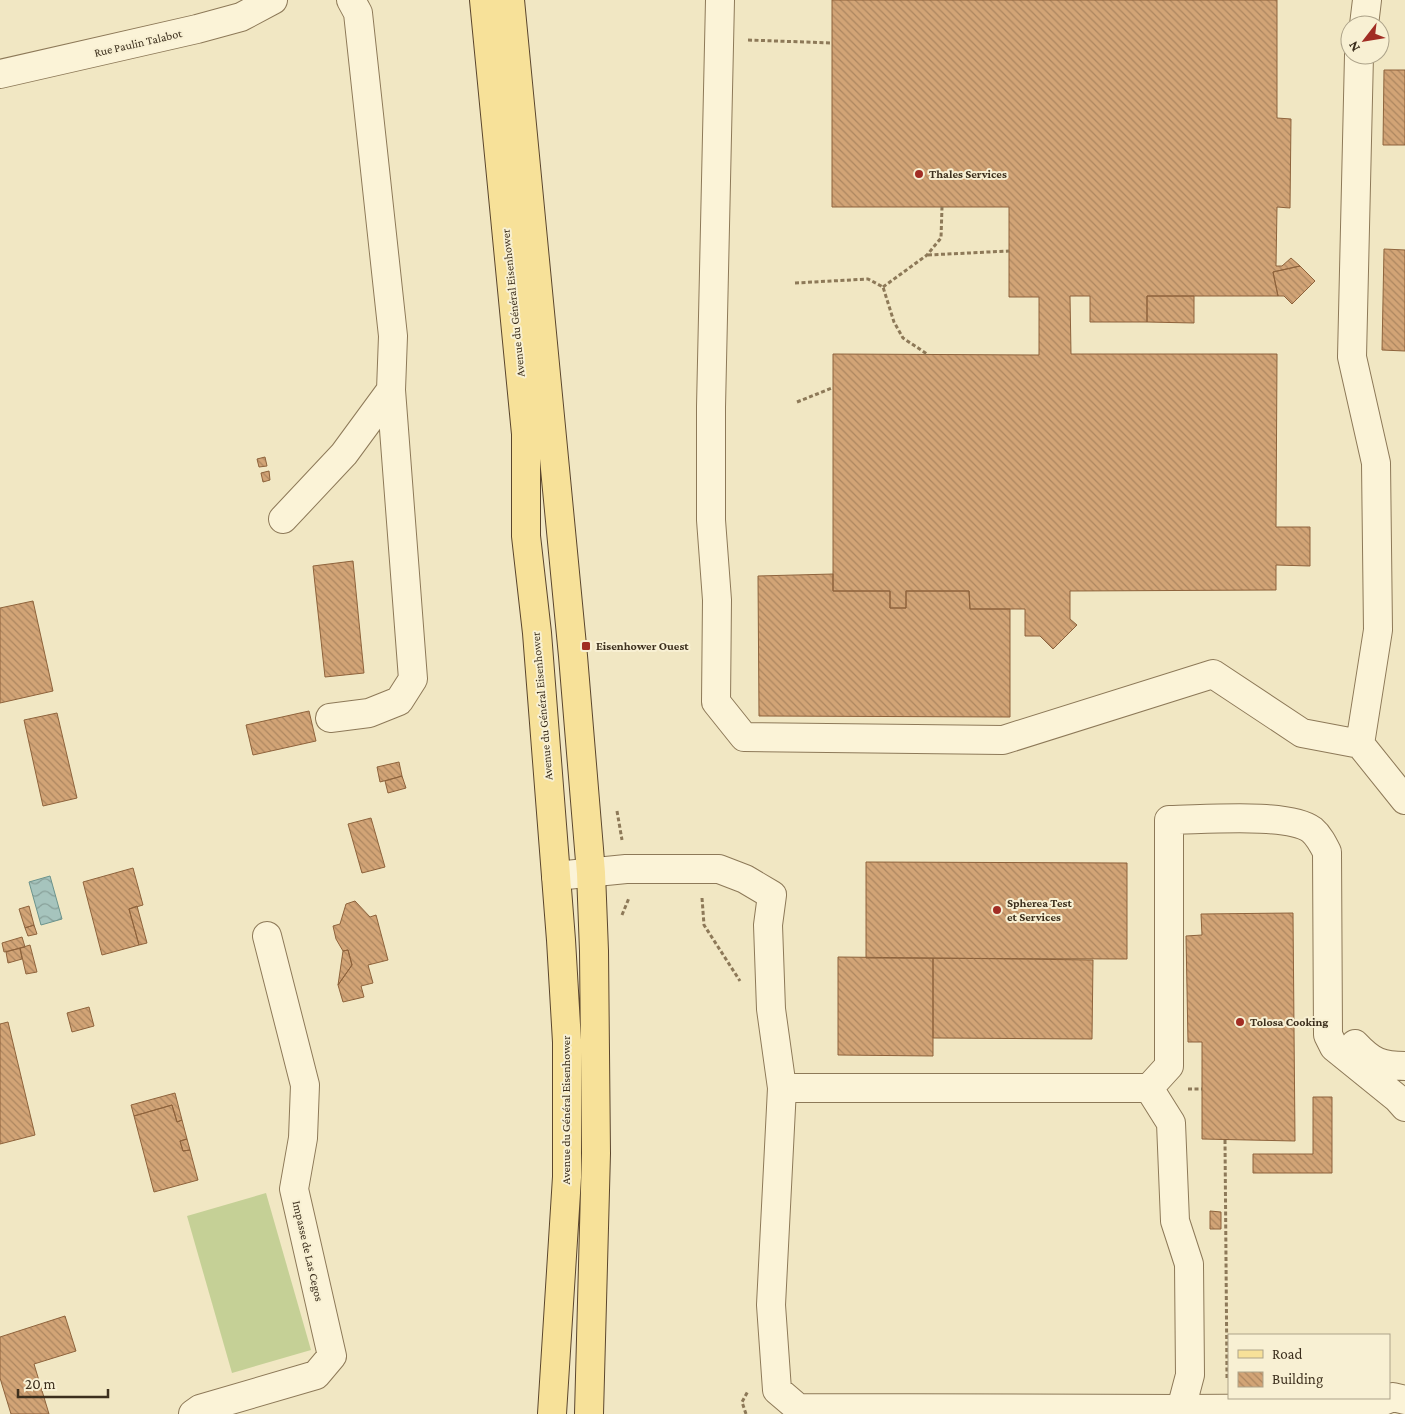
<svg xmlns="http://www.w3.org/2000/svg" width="1405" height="1414" font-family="'Crimson Pro',serif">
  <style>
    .garden { fill: #c5d096 }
    .water { fill: url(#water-waves); stroke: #6b938c }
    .building { fill: url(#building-back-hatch); stroke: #8e633c }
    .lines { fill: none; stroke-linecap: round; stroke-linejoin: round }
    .minor-casing { stroke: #8d7958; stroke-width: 30 }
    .major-casing { stroke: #5b462d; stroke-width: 30 }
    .path { stroke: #8d7958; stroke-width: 3; stroke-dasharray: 4 2.5; stroke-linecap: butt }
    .minor { stroke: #fbf3d7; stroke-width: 28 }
    .major { stroke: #f7e199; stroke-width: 28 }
    .poi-dot { fill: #a12d24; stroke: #f8f0d3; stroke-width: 2 }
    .labels { text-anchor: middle; stroke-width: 4; stroke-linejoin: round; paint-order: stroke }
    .street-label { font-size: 12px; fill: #3c2f1d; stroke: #f8f0d3 }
    .poi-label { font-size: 12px; font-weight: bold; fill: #3c2f1d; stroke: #f8f0d3; text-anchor: start }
  </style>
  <defs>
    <pattern id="water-waves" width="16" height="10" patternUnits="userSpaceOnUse" patternTransform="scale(1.25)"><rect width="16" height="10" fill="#a6c4bd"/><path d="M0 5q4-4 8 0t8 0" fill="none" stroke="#88a099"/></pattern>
    <pattern id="building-back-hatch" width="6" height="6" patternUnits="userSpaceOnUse" patternTransform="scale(1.25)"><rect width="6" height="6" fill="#d2a476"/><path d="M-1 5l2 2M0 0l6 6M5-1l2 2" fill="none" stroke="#ac8660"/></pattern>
  </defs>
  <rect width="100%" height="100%" fill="#f1e7c3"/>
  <!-- garden -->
  <path class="garden" d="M266 1193 311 1350 232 1373 187 1216Z"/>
  <!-- water -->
  <path class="water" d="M50 876 62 919 41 925 29 882Z"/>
  <!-- building -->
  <path class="building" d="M832 0H1277V118L1291 119 1290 208 1277 207 1276 266H1282L1291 258 1300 266 1273 272 1278 296H1147V322H1090V296H1070L1071 354H1277L1276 527H1310V566L1276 565V590L1070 591V619L1077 625 1053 649 1040 636H1025V609H970L969 591H906V608H890V591H833V354L1039 355V297H1009V207H832Z
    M1384 70H1405V145H1383Z
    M1384 249 1405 250V351L1382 350Z
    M1300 266 1315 281 1292 304 1284 296H1278L1273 272Z
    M1147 296H1194V323L1147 322Z
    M265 457 267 466 259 467 257 459Z
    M269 471 270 480 263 482 261 473Z
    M353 561 364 673 325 677 313 566Z
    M833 574V591H890V608H906V591H969L970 609H1010V717L759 716 758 576Z
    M33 601 53 691 0 703V608Z
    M309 711 316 741 253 755 246 725Z
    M57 713 77 798 43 806 24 720Z
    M399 762 402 776 380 782 377 767Z
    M402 776 406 788 388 793 385 781Z
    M371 818 385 867 362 873 348 824Z
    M866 862 1127 863V959L866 958Z
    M133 868 143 905 129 909 139 945 102 955 83 882Z
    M355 901 370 917 376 915 388 960 368 965 373 983 361 986 364 997 343 1002 338 985 352 965 348 950 343 951 336 939 333 926 340 924 346 904Z
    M29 906 34 925 25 928 19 909Z
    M137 906 147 943 139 945 129 909Z
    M1293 913 1295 1141 1202 1139V1042H1188L1186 936 1202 935 1201 914Z
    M34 925 37 934 28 936 25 928Z
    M22 937 25 947 4 952 2 943Z
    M30 945 37 972 26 974 20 948Z
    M20 948 22 959 8 963 6 952Z
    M348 950 352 965 338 985 343 951Z
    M838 957 933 958V1056L838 1055Z
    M933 958 1093 960 1092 1039 933 1038Z
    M89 1007 94 1026 72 1032 67 1013Z
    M8 1022 35 1135 0 1144V1024Z
    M175 1093 182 1120 177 1122 172 1105 134 1116 131 1105Z
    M1313 1097H1332V1173H1253V1154H1313Z
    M172 1105 177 1122 182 1120 187 1139 180 1141 183 1151 190 1150 198 1180 154 1192 134 1116Z
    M187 1139 190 1150 183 1151 180 1141Z
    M1210 1211 1221 1212V1229H1210Z
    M65 1316 76 1351 34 1364 49 1414H11L0 1378V1337Z"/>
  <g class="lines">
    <!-- minor casing -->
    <g class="minor-casing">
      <path id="minor" d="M720 0 711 407V520L717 600 716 702 744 737 1003 740 1213 674 1302 733 1360 744 1378 630 1376 463 1352 357 1359 55
        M1364 25 1367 0
        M0 74 197 29 241 17 273 0
        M283 519 344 454 391 390 393 336 358 13 351 0
        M330 718 369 713 399 701 413 679 391 390
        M1360 744 1405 800
        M556 876 626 869H719L745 879 772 895 768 925 771 1009 782 1088 771 1305 777 1390 798 1408 1181 1409 1190 1375 1189 1264 1175 1221 1171 1123 1149 1088 1169 1066V820C1201 820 1288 812 1312 830 1319 836 1323 844 1327 852L1328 1035 1334 1047 1397 1098 1405 1107
        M1355 1044C1372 1062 1381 1066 1405 1066
        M782 1088H1149
        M1181 1409 1366 1408 1393 1397 1405 1400
        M193 1414 200 1409 316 1375 332 1356 294 1189 303 1138 305 1085 267 936"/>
    </g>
    <!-- major casing -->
    <g class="major-casing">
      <path id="major" d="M484 0 526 434V536L537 633 561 940 567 1042V1177L552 1414
        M510 0 573 656 591 873 594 951 596 1153 589 1414"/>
    </g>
    <!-- path -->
    <path class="path" d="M748 40 832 43
      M928 255 1009 251
      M795 283 868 279 883 287 894 322 903 338 927 354
      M883 287 927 255 941 238 942 207
      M797 402 832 388
      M617 811 622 840
      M702 898 704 925 740 981
      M622 915 629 898
      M1188 1089H1202
      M1225 1140 1227 1379
      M746 1414 742 1402 748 1391"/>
    <!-- minor -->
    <use href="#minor" class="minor"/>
    <!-- major -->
    <use href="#major" class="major"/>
  </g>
  <!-- markers -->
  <g class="poi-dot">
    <circle cx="919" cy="174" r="5"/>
    <rect x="581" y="641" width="10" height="10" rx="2.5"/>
    <circle cx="997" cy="910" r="5"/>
    <circle cx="1240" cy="1022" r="5"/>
  </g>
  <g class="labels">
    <!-- street labels -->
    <g class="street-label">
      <text transform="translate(138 43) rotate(-13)" y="4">Rue Paulin Talabot</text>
      <text transform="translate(513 303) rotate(-96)" y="4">Avenue du Général Eisenhower</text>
      <text transform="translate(542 706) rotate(-95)" y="4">Avenue du Général Eisenhower</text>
      <text transform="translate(566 1110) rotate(-90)" y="4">Avenue du Général Eisenhower</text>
      <text transform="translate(308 1251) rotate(77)" y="4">Impasse de Las Cegos</text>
    </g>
    <!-- poi labels -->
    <g class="poi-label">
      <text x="929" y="178">Thales Services</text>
      <text x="596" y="650">Eisenhower Ouest</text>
      <text x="1007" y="907">Spherea Test<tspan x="1007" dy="14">et Services</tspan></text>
      <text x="1250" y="1026">Tolosa Cooking</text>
    </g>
  </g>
  <!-- legend -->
  <rect x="1228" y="1334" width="162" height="65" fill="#f8f0d3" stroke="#ada38a"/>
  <rect x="1238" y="1350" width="25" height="8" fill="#f7e199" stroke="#ada38a"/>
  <text x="1272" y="1359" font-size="15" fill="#3c2f1d">Road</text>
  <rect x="1238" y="1372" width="25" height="15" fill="url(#building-back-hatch)" stroke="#ada38a"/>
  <text x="1272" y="1384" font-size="15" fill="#3c2f1d">Building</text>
  <!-- north arrow -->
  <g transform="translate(1365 40) rotate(239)"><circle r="24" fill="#f8f0d3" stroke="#ada38a"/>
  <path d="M0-4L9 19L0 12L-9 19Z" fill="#a12d24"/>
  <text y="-8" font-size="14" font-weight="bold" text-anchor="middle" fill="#3c2f1d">N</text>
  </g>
  <!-- scale -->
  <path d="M18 1389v8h90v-8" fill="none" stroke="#3c2f1d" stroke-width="2.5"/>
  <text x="25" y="1389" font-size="15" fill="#3c2f1d" stroke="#f8f0d3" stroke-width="4" paint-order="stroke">20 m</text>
</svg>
